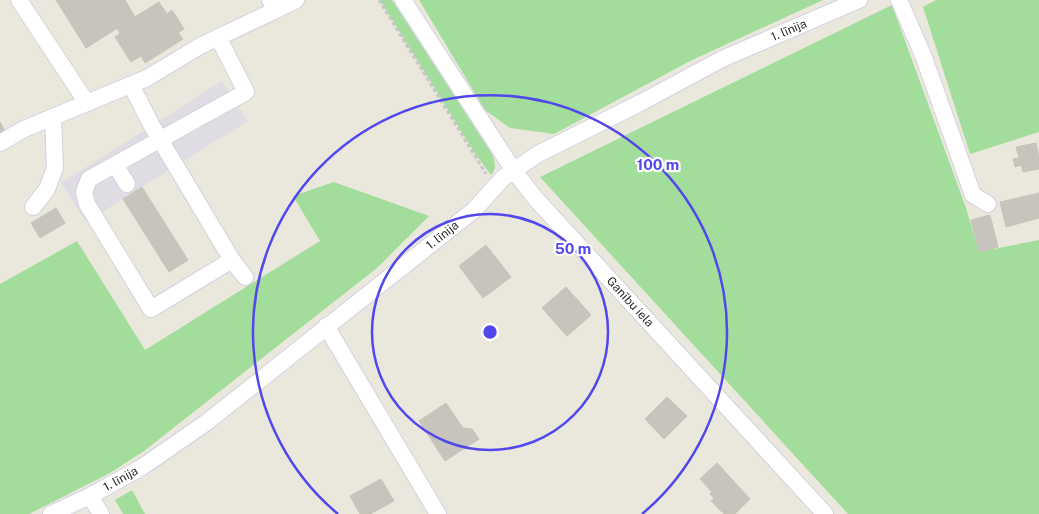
<svg xmlns="http://www.w3.org/2000/svg" width="1039" height="514" font-family="'Public Sans',sans-serif">
  <style>
    .industrial { fill: #e0dce3 }
    .green { fill: #a2dd9c }
    .building { fill: #c6c4bc; stroke: #c6c4b6 }
    .lines { fill: none; stroke-linecap: round; stroke-linejoin: round }
    .minor-casing { stroke: #d2d1e1; stroke-width: 18 }
    .path { stroke: #c7c7c7; stroke-width: 3; stroke-dasharray: 4 2.5; stroke-linecap: butt }
    .minor { stroke: #fff; stroke-width: 16 }
    .ring { fill: none; stroke: #5247ed; stroke-width: 2.5 }
    .labels { text-anchor: middle; stroke-width: 4.5; stroke-linejoin: round; paint-order: stroke }
    .street-label { font-size: 12px; fill: #292929; stroke: #fff }
    .centre { fill: #5247ed; stroke: #fff; stroke-width: 2.5 }
    .ring-label { font-size: 15px; text-anchor: middle; font-weight: bold; fill: #5247ed; stroke: #fff; stroke-width: 4.5; stroke-linejoin: round; paint-order: stroke }
  </style>
  <rect width="100%" height="100%" fill="#eae8dc"/>
  <!-- industrial -->
  <path class="industrial" d="M222 81 248 121 86 222 61 183Z"/>
  <!-- green -->
  <path class="green" d="M380 0H392L492 154C495 162 497 168 491 175L476 155Z
    M419 0H823L690 61 554 134 510 128 485 110Z
    M936 0H1039V132L970 154 923 7Z
    M892 5 966 208 979 252 1039 240V514H848L540 177Z
    M334 182 429 216 377 268 144 451 110 473 29 514H0V284L77 241 145 350 320 241 293 196Z
    M132 490 145 514H123L115 500Z"/>
  <!-- building -->
  <path class="building" d="M56 0H125L135 17 86 48Z
    M159 2 167 14 172 10 184 29 178 33 183 39 145 63 141 56 131 62 115 37 120 34 117 28Z
    M0 122 5 131 0 134Z
    M1036 143 1039 157V169L1023 172 1021 165 1015 167 1013 159 1019 158 1016 147Z
    M142 187 188 260 169 272 123 199Z
    M1039 193V218L1006 227 1000 202Z
    M56 208 65 223 40 238 31 223Z
    M990 215 998 247 979 252 971 220Z
    M486 245 511 277 483 298 459 266Z
    M566 287 591 315 567 336 542 308Z
    M667 397 687 416 664 439 645 419Z
    M446 403 463 428 472 429 479 439 445 461 419 421Z
    M717 463 750 499 735 514H724L711 501 714 498 710 494 712 492 700 479Z
    M381 479 394 501 370 514H360L350 496Z"/>
  <g class="lines">
    <!-- minor casing -->
    <g class="minor-casing">
      <g id="minor">
        <path d="M19 0 87 103"/>
        <path d="M270 0 276 10 296 0"/>
        <path id="s1" d="M403 0 514 171 535 198 825 514"/>
        <path d="M899 0 923 55 973 195 988 204"/>
        <path d="M218 37 246 92 89 179 84 192 87 204 151 309 232 260"/>
        <path d="M131 85 152 126 232 260 245 277"/>
        <path d="M0 143 24 129 147 78 200 46 276 10"/>
        <path d="M115 165 127 184"/>
        <path d="M33 207 47 189 55 168 53 117"/>
        <path d="M326 326 438 514"/>
        <path d="M90 496 101 514"/>
        <path id="s2" d="M51 514 90 496 142 467 207 422 474 210 504 177 538 154 640 103 722 59 859 0"/>
      </g>
    </g>
    <!-- path -->
    <path class="path" d="M379 0 486 174"/>
    <!-- minor -->
    <use href="#minor" class="minor"/>
  </g>
  <!-- distance rings -->
  <g class="ring">
    <circle cx="490" cy="332" r="118"/>
    <path d="M338 514A237 237 0 1 1 642 514"/>
  </g>
  <g class="labels">
    <!-- street labels -->
    <g class="street-label">
      <text dy="4" stroke="none"><textPath href="#s2" startOffset="888">1. līnija</textPath></text>
      <text dy="4" stroke="none"><textPath href="#s2" startOffset="482">1. līnija</textPath></text>
      <text dy="4" stroke="none"><textPath href="#s1" startOffset="379">Ganību iela</textPath></text>
      <text dy="4" stroke="none"><textPath href="#s2" startOffset="78">1. līnija</textPath></text>
    </g>
  </g>
  <circle cx="490" cy="332" r="8" class="centre"/>
  <g class="ring-label">
    <text x="658" y="170">100 m</text>
    <text x="573" y="254">50 m</text>
  </g>
</svg>
